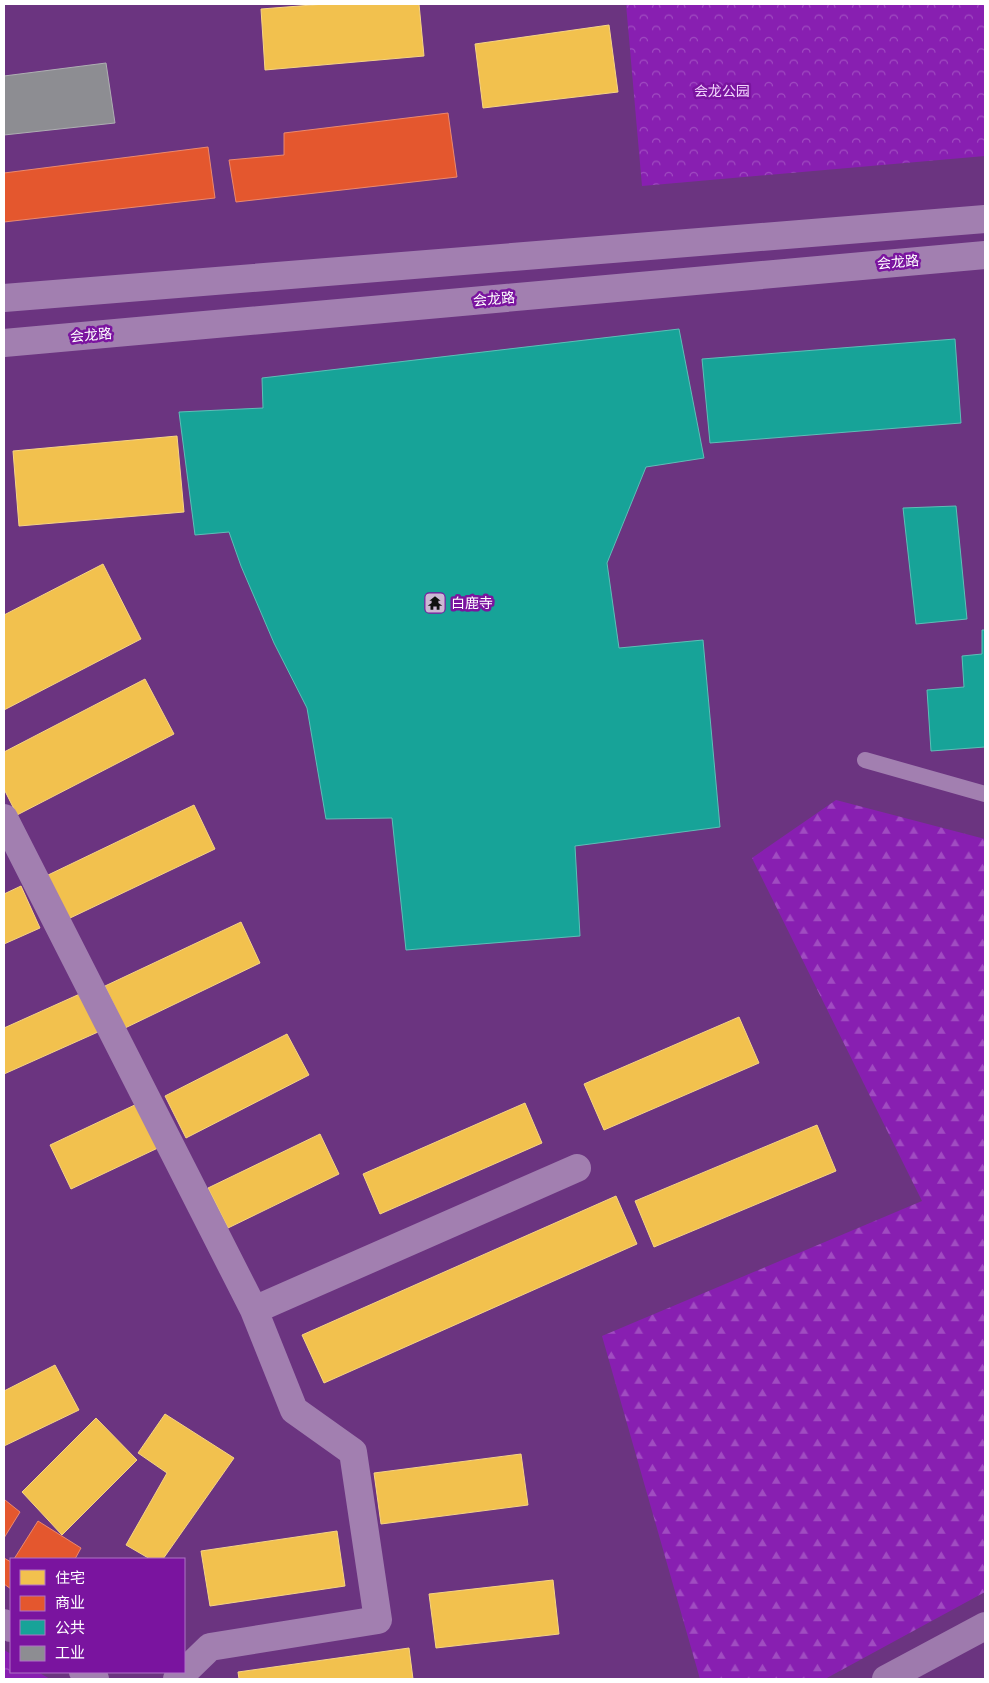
<svg xmlns="http://www.w3.org/2000/svg" width="989" height="1683" font-family="Lato,'Noto Sans SC',sans-serif">
  <style>
    .forest { fill: url(#forest-firs) }
    .park { fill: url(#park-crowns) }
    .homes { fill: #f2c14e; stroke: #f6d483 }
    .shops { fill: #e4572e; stroke: #ec896d }
    .public { fill: #17a398; stroke: #5dbfb7 }
    .industry { fill: #8d8d92; stroke: #afafb3 }
    .lines { fill: none; stroke-linecap: round; stroke-linejoin: round }
    .service { stroke: #a27fb0; stroke-width: 16 }
    .minor { stroke: #a27fb0; stroke-width: 28 }
    .tertiary { stroke: #a27fb0; stroke-width: 28 }
    .secondary { stroke: #9e7aad; stroke-width: 28 }
    .labels { text-anchor: middle; stroke-width: 5; stroke-linejoin: round; paint-order: stroke }
    .park-label { font-size: 14px; fill: #f2d5fd; stroke: #7a149f }
    .street-label { font-size: 14px; fill: #fff; stroke: #7a149f }
    .poi-label { font-size: 14px; fill: #fff; stroke: #7a149f; text-anchor: start }
  </style>
  <defs>
    <pattern id="forest-firs" width="22" height="20" patternUnits="userSpaceOnUse" patternTransform="scale(1.25)"><rect width="22" height="20" fill="#881fb1"/><path d="M5 1l3.5 6h-7zM16 11l3.5 6h-7z" fill="#a04cc1"/></pattern>
    <pattern id="park-crowns" width="20" height="18" patternUnits="userSpaceOnUse" patternTransform="scale(1.25)"><rect width="20" height="18" fill="#881fb1"/><path d="M2 6a3 3 0 1 1 6 0M12 15a3 3 0 1 1 6 0" fill="none" stroke="#a04cc1"/></pattern>
  </defs>
  <rect width="100%" height="100%" fill="#6b3480"/>
  <!-- forest -->
  <path class="forest" d="M836 800 985 839V1592L825 1679H700L602 1336 922 1201 752 858Z"/>
  <!-- park -->
  <path class="park" d="M626 4H985V156L642 186Z
    M4 1650 11 1654V1672H38L50 1679H4Z"/>
  <!-- homes -->
  <path class="homes" d="M325 4H419L424 56 265 70 261 9Z
    M609 25 618 92 483 108 475 44Z
    M177 436 184 512 19 526 13 451Z
    M103 564 141 639 4 710V615Z
    M145 679 174 734 17 815 4 789V752Z
    M194 805 215 849 68 919 46 876Z
    M21 886 40 928 4 944V894Z
    M241 922 260 963 125 1028 105 986Z
    M82 993 98 1032 4 1074V1028Z
    M739 1017 759 1063 604 1130 584 1084Z
    M287 1034 309 1075 186 1138 165 1096Z
    M139 1103 160 1147 71 1189 50 1145Z
    M525 1103 542 1143 380 1214 363 1174Z
    M817 1125 836 1171 654 1247 635 1201Z
    M320 1134 339 1174 228 1228 208 1188Z
    M616 1196 637 1244 324 1383 302 1335Z
    M55 1365 79 1410 4 1446V1391Z
    M165 1414 234 1458 163 1559H150L126 1545 167 1473 138 1453Z
    M96 1418 137 1460 62 1535 22 1492Z
    M521 1454 528 1505 381 1524 374 1473Z
    M337 1531 345 1586 210 1606 201 1551Z
    M553 1580 559 1634 436 1648 429 1594Z
    M409 1648 413 1679H239L238 1672Z"/>
  <!-- shops -->
  <path class="shops" d="M448 113 457 177 236 202 229 160 284 155V133Z
    M208 147 215 198 4 222V173Z
    M5 1500 20 1512 4 1538V1501Z
    M38 1521 81 1548 75 1559H14Z
    M4 1558 11 1562V1589L4 1584Z"/>
  <!-- public -->
  <path class="public" d="M679 329 704 458 646 467 607 563 619 648 703 640 720 827 575 846 580 936 406 950 392 818 326 819 307 708 274 643 241 566 229 532 195 535 179 412 263 408 262 378Z
    M955 339 961 423 710 443 702 359Z
    M956 506 967 619 916 624 903 508Z
    M982 630H985V747L931 751 927 690 964 687 962 656 982 654Z"/>
  <!-- industry -->
  <path class="industry" d="M106 63 115 123 4 135V76Z"/>
  <g class="lines">
    <!-- service -->
    <path class="service" d="M865 760 985 794"/>
    <!-- minor -->
    <path class="minor" d="M4 818 254 1310 577 1168
      M177 1679 210 1647 378 1620 353 1452 294 1410 254 1310"/>
    <!-- tertiary -->
    <path class="tertiary" d="M4 298 985 219
      M4 343 985 255
      M4 1623 11 1628
      M83 1672 95 1679"/>
    <!-- secondary -->
    <path class="secondary" d="M886 1679 985 1626"/>
  </g>
  <!-- icons -->
  <defs>
    <g id="temple-square" transform="scale(1.125)"><rect x="-9" y="-9" width="18" height="18" rx="4" fill="#cbb8d3" stroke="#7a149f"/><path d="M0-6L5-2H3V0L6.5 2.5H4V6H1.5V3h-3V6H-4V2.5H-6.5L-3 0V-2H-5Z" fill="#111"/></g>
  </defs>
  <g fill-rule="evenodd">
    <use href="#temple-square" x="435" y="603"/>
  </g>
  <g class="labels">
    <!-- park labels -->
    <g class="park-label">
      <text x="722" y="96">会龙公园</text>
    </g>
    <!-- street labels -->
    <g class="street-label">
      <text transform="translate(898 262) rotate(-5)" y="5">会龙路</text>
      <text transform="translate(494 299) rotate(-5)" y="5">会龙路</text>
      <text transform="translate(91 335) rotate(-5)" y="5">会龙路</text>
    </g>
    <!-- poi labels -->
    <g class="poi-label">
      <text x="451" y="608">白鹿寺</text>
    </g>
  </g>
  <!-- border -->
  <rect width="989" height="1683" fill="none" stroke="#ffffff" stroke-width="10"/>
  <!-- legend -->
  <rect x="10" y="1558" width="175" height="115" fill="#7a149f" stroke="#af72c5"/>
  <rect x="20" y="1570" width="25" height="15" fill="#f2c14e" stroke="#af72c5"/>
  <text x="55" y="1583" font-size="15" fill="#ffffff">住宅</text>
  <rect x="20" y="1596" width="25" height="15" fill="#e4572e" stroke="#af72c5"/>
  <text x="55" y="1608" font-size="15" fill="#ffffff">商业</text>
  <rect x="20" y="1620" width="25" height="15" fill="#17a398" stroke="#af72c5"/>
  <text x="55" y="1633" font-size="15" fill="#ffffff">公共</text>
  <rect x="20" y="1646" width="25" height="15" fill="#8d8d92" stroke="#af72c5"/>
  <text x="55" y="1658" font-size="15" fill="#ffffff">工业</text>
</svg>
